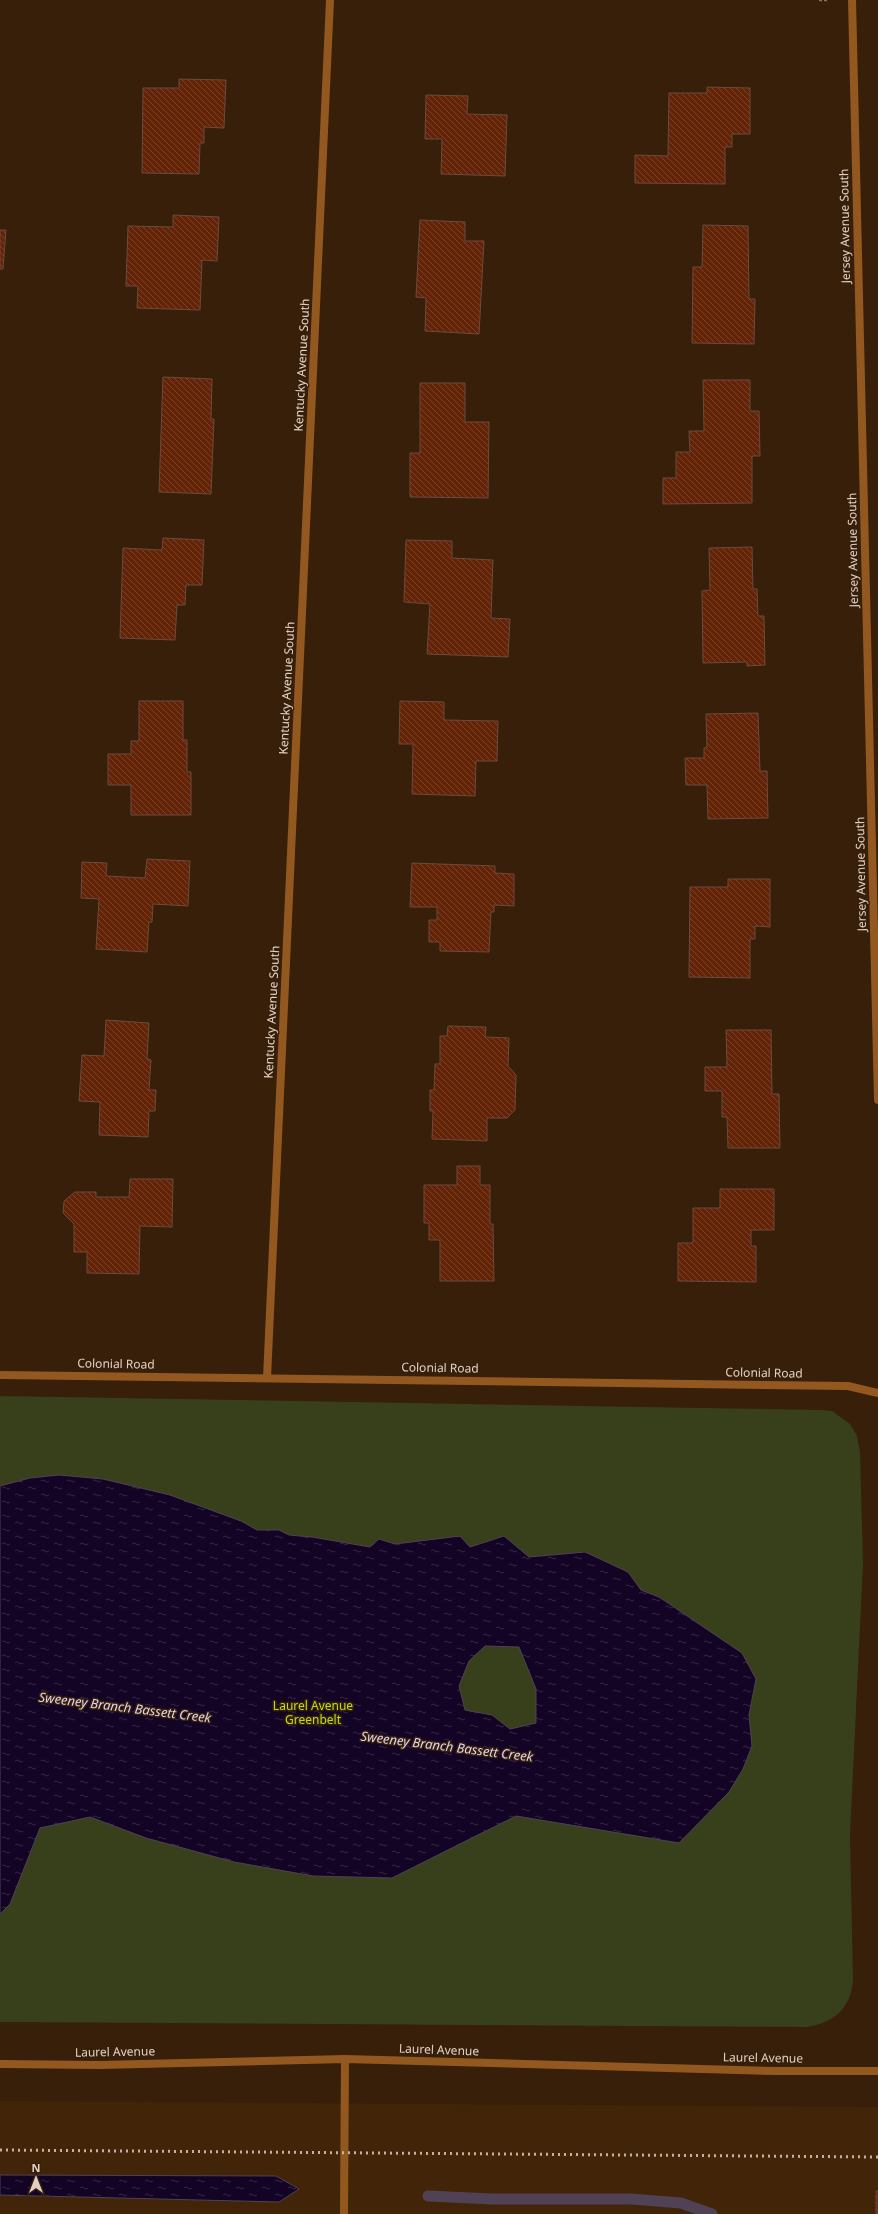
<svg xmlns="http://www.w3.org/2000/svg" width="878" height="2214" font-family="'Noto Sans',sans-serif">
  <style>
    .built { fill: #422508 }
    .green { fill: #37401a }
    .water { fill: url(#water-ripples); stroke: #504154; fill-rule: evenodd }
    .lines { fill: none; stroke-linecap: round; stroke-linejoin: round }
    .stream { stroke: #504154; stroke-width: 11 }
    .building { fill: url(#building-back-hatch); stroke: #6c4a3e }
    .path { stroke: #877362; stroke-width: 2.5; stroke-dasharray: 3 2; stroke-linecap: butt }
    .service { stroke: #925820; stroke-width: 8 }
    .minor { stroke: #925820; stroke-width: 8 }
    .tertiary { stroke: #925820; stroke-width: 8 }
    .rail { stroke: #c3b2a3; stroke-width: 3; stroke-dasharray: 2 4; stroke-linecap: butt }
    .labels { text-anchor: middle; stroke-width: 3; stroke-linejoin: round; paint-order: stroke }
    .street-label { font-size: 12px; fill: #e0d0c3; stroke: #371f09 }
    .park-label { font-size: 12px; fill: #badd16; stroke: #371f09 }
    .water-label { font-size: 13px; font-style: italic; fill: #ded4f1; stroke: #371f09 }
  </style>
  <defs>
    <pattern id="water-ripples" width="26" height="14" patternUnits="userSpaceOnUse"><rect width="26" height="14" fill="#130425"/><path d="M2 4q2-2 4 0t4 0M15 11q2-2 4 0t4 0" fill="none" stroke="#352843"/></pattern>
    <pattern id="building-back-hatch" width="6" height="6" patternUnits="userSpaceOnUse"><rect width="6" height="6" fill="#632306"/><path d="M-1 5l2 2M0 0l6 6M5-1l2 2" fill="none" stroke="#794229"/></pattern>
  </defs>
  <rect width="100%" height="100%" fill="#371f09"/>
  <!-- built -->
  <path class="built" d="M0 2101 878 2107V2214H0Z"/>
  <!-- green -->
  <path class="green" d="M0 1396 823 1410 832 1411 850 1424 857 1436 860 1452 863 1564 850 1834 853 1980C851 2008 834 2023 807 2027L0 2022Z"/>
  <!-- water -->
  <path class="water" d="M59 1475 103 1479 170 1495 241 1521 257 1530H279L289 1535 312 1537 370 1547 379 1539 395 1544 460 1536 470 1547 504 1536 529 1557 585 1552 628 1572 641 1590 659 1597 742 1653 756 1679 749 1715 752 1746 743 1769 729 1792 679 1843 516 1816 392 1878 313 1876 234 1862 146 1838 90 1817 40 1828 10 1904 0 1914V1486L30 1478ZM485 1646 519 1647 536 1689V1723L510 1729 492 1715 465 1710 459 1686 469 1661Z
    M0 2175 276 2176 299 2189 279 2202 0 2195Z"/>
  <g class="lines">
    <!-- stream -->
    <path class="stream" d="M428 2196 492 2199H631L681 2203 712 2214"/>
  </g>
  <!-- building -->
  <path class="building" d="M179 79 226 80 224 128 204 127V143H200L199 174 142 173 143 88H179Z
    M707 87 750 88V134H732V147H725V184L635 183V155L668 156 669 93H707Z
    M426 95 468 96 467 114 507 115 505 176 441 174 442 139H425Z
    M173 215 219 217 217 261 202 260 200 310 137 308 138 286H126L128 226 173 227Z
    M420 220 465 222V241H484L479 334 425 331 426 298 416 297Z
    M703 225 748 226 749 299H755L754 344 692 343 693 267H702Z
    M0 230H6L3 269H0Z
    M163 377 212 379 211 419H214L211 494 159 492Z
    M703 380H750V411H759L760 456H752V503L663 504V478H676V452H690L689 431H704Z
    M420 383H465V422H489L488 498 410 497V453H420Z
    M163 538 204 540 202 585H186L185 605H177L175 640 120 638 123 548 162 550Z
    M406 540 452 541V558L493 560 491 618 510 619 508 657 427 654 430 604 404 602Z
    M752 547 753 589H757L758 616H764L765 665 747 666V662L703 663 702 591 710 590 709 548Z
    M139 701H183V740H187V772H191V815H131V785H108V754H131V741H139Z
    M400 701 444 702V720L498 721 497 761H476L475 796 412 794 413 744H399Z
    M758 713 760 771H767L768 818 708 819 707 785H686L685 758H704V748L707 747 706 714Z
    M147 859 190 861 188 906 153 904 152 922H149L147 952 96 949 99 899 81 898 82 862 107 863 106 876 145 878Z
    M412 863 495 866V873L514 874V906L494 905V912H491L489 952 440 951V942H429V920H437V907H410Z
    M728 879H770V927L755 926V939H750V978L689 977 690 887H728Z
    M106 1020 149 1023 147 1059 151 1060 149 1090H156L155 1111H149L148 1137 99 1135 100 1102 79 1101 82 1055 104 1056Z
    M448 1026 486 1027 485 1037 509 1038 508 1066 516 1075 515 1110 507 1118H487V1141L432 1139 433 1111H430V1090H434L435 1064H440V1036H447Z
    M726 1030H771L772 1094H779L780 1148H728L727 1117H722V1091H705V1067H727Z
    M457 1166H480V1185H490V1224H493L494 1281H440V1240H429V1223H424V1185H457Z
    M130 1179H173L172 1227 140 1226 139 1274 87 1273V1252H74V1224L63 1213 64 1201 75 1192H96V1197H129Z
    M720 1189H774V1230H751V1246H756V1282L678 1281V1243H693V1208H720Z
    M876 2191H878V2214H876Z"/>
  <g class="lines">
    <!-- path -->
    <path class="path" d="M819 0H828"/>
    <!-- service -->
    <path class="service" d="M344 2214 345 2059"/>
    <!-- minor -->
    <path class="minor" d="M0 1375 848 1386 878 1393
      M267 1378 330 0"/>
    <!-- tertiary -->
    <path class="tertiary" d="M852 0 878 1100
      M0 2064 100 2065 345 2059 775 2071H878"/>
    <!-- rail -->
    <path class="rail" d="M0 2150 878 2157"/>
  </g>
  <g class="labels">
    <!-- street labels -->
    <g class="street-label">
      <text transform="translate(845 226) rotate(-91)" y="4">Jersey Avenue South</text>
      <text transform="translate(302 365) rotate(-87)" y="4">Kentucky Avenue South</text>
      <text transform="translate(853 550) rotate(-91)" y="4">Jersey Avenue South</text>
      <text transform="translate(287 688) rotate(-87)" y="4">Kentucky Avenue South</text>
      <text transform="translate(861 874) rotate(-91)" y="4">Jersey Avenue South</text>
      <text transform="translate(272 1012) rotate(-87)" y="4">Kentucky Avenue South</text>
      <text transform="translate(116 1364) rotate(1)" y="4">Colonial Road</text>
      <text transform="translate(440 1368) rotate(1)" y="4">Colonial Road</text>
      <text transform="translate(764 1373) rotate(1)" y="4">Colonial Road</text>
      <text transform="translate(439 2050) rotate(2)" y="4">Laurel Avenue</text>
      <text transform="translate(115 2052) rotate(-1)" y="4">Laurel Avenue</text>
      <text transform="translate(763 2058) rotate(1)" y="4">Laurel Avenue</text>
    </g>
    <!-- park labels -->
    <g class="park-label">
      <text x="313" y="1710">Laurel Avenue<tspan x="313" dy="14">Greenbelt</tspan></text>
    </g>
    <!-- water labels -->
    <g class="water-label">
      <text transform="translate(125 1707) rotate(7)" y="5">Sweeney Branch Bassett Creek</text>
      <text transform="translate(447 1746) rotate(7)" y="5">Sweeney Branch Bassett Creek</text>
    </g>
  </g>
  <!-- north arrow -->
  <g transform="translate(36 2178)" stroke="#371f09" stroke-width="3" paint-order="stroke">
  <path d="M0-3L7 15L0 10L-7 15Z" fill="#e0d0c3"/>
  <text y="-6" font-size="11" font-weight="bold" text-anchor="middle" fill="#e0d0c3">N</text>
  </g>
</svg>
